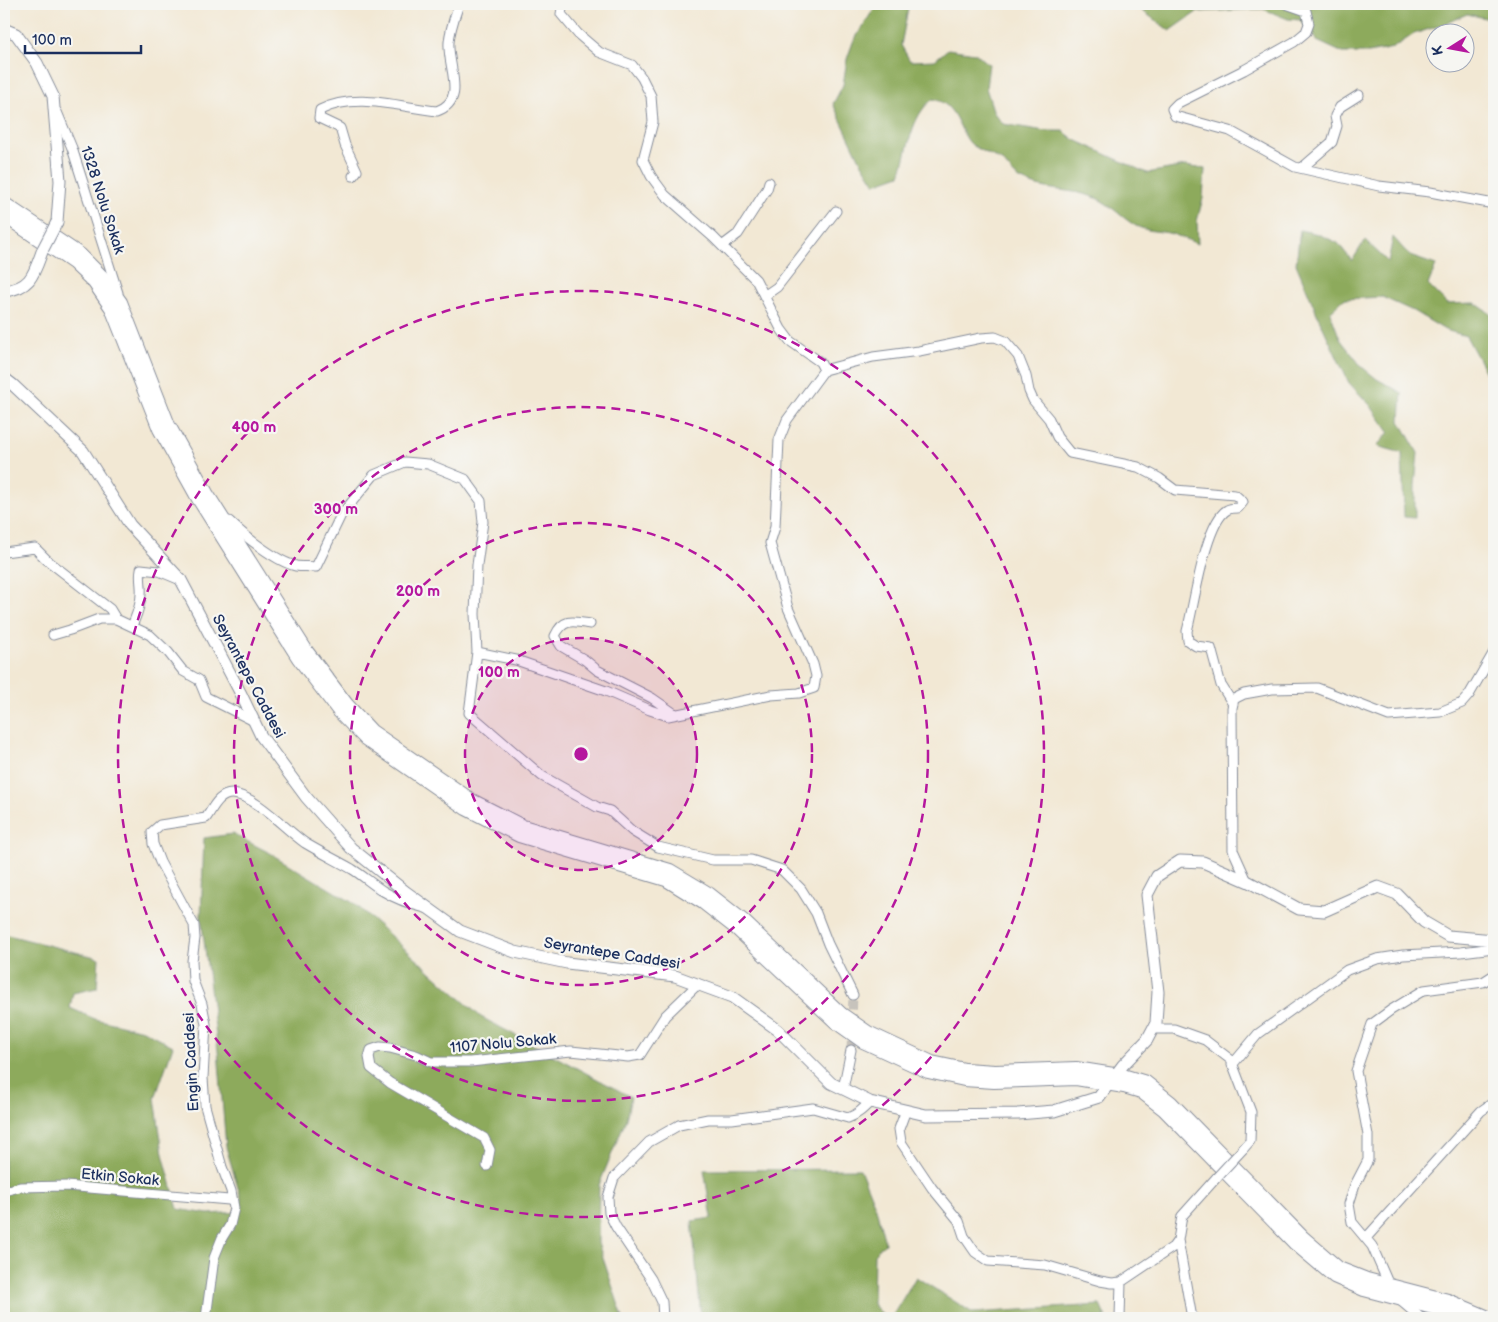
<svg xmlns="http://www.w3.org/2000/svg" width="1498" height="1322" font-family="'Balsamiq Sans',sans-serif">
  <style>
    .forest { fill: #8daa5c; stroke: #546c5d }
    .lines { fill: none; stroke-linecap: round; stroke-linejoin: round }
    .minor-tunnel { stroke: #c7c3bc; stroke-width: 9; stroke-dasharray: 9 4.5; stroke-linecap: butt }
    .minor-casing { stroke: #868c99; stroke-width: 11 }
    .tertiary-casing { stroke: #868c99; stroke-width: 13 }
    .secondary-casing { stroke: #868c99; stroke-width: 14 }
    .minor { stroke: #fff; stroke-width: 9 }
    .tertiary { stroke: #fff; stroke-width: 11 }
    .secondary { stroke: #fff; stroke-width: 12 }
    .minor-bridge-casing { stroke: #868c99; stroke-width: 11; stroke-linecap: butt }
    .tertiary-bridge-casing { stroke: #868c99; stroke-width: 13; stroke-linecap: butt }
    .minor-bridge { stroke: #fff; stroke-width: 9 }
    .tertiary-bridge { stroke: #fff; stroke-width: 11 }
    .ring { fill: none; stroke: #b5179e; stroke-width: 2.5; stroke-dasharray: 9 6 }
    .labels { text-anchor: middle; stroke-width: 4.5; stroke-linejoin: round; paint-order: stroke }
    .street-label { font-size: 15px; fill: #1b2f5e; stroke: #f6f6f2 }
    .centre { fill: #b5179e; stroke: #f6f6f2; stroke-width: 2.5 }
    .ring-label { font-size: 15px; text-anchor: middle; font-weight: bold; fill: #b5179e; stroke: #f6f6f2; stroke-width: 4.5; stroke-linejoin: round; paint-order: stroke }
  </style>
  <rect width="100%" height="100%" fill="#f6f6f2"/>
  <filter id="ink" filterUnits="userSpaceOnUse"><feTurbulence type="fractalNoise" baseFrequency=".02" numOctaves="2"/><feDisplacementMap in="SourceGraphic" scale="10" xChannelSelector="R" yChannelSelector="G"/><feConvolveMatrix kernelMatrix="1 2 1 2 8 2 1 2 1" color-interpolation-filters="sRGB"/></filter>
  <filter id="wash" filterUnits="userSpaceOnUse"><feTurbulence type="fractalNoise" baseFrequency=".0096" numOctaves="4" result="noise"/><feDisplacementMap in="SourceGraphic" scale="20" xChannelSelector="R" yChannelSelector="G"/><feGaussianBlur stdDeviation="1.12" result="paint"/><feColorMatrix in="noise" values="0 0 0 0 0 0 0 0 0 0 0 0 0 0 0 0 0 1.4 0 .05"/><feComposite in="paint" operator="in"/></filter>
  <g filter="url(#wash)">
    <rect width="100%" height="100%" fill="#f2e8d4"/>
    <!-- forest -->
    <path class="forest" d="M877 4H909L901 45 910 61 935 60 948 49 975 53 989 64 986 88 994 113 1003 124 1045 131H1063L1075 140 1147 173 1185 166 1205 169 1203 198 1197 221 1198 244C1187 240 1174 233 1162 232 1153 231 1145 230 1136 226 1122 218 1110 204 1096 198 1072 188 1043 192 1022 180 1014 177 1009 168 1003 162 995 156 974 148 970 143 957 127 956 104 933 99 910 116 909 150 900 175L875 184 860 160 833 104 843 85 847 59 853 42Z
      M1133 4H1494V21L1485 18 1467 14 1442 25 1414 34 1393 48 1369 53H1343L1317 41 1300 20 1288 19 1263 9 1197 12 1170 31Z
      M1300 230 1318 234 1338 243 1352 261 1365 240 1388 262 1393 237 1410 256 1436 265 1428 285 1447 304 1475 303 1494 316V371L1486 373 1466 336 1445 330 1413 311 1382 297 1344 299 1330 312 1340 339 1362 367 1377 379 1402 393 1400 421 1418 453 1415 486V518L1404 517 1402 453 1377 446 1389 432 1370 405 1349 383 1320 321 1296 264Z
      M233 834 266 851 355 904 481 1017 631 1097 626 1119 599 1185 598 1243 623 1318H4V934L99 958 97 988 73 993 70 1008 95 1019 143 1030 173 1046 155 1098 163 1154 178 1209 208 1214 240 1212 241 1198 226 1147 218 1051 201 917 204 838Z
      M860 1169 876 1208 885 1243 874 1254 873 1304 885 1318H701L692 1221 712 1218 704 1170Z
      M916 1277 973 1313 1100 1305 1106 1318H891Z"/>
  </g>
  <g filter="url(#ink)">
    <g class="lines">
      <!-- minor-tunnel -->
      <path class="minor-tunnel" d="M851 1050 853 995"/>
      <!-- minor casing -->
      <g class="minor-casing">
        <path id="minor" d="M1286 4 1306 11 1309 24 1306 32 1294 42 1244 70 1178 103 1172 109 1175 116 1230 131 1295 167 1379 186 1430 192 1494 204
          M57 112 72 148 118 293
          M1302 168 1332 142 1337 126 1335 116 1340 107 1359 95
          M353 176 357 171 345 145 340 128 319 118 320 110C356 92 398 107 437 111 468 100 447 67 449 42 450 29 455 16 459 4
          M722 246 738 234 767 189 769 182
          M764 296 777 287 836 211
          M824 370 873 357 919 351 981 338 995 337 1005 341 1018 356 1026 376 1029 391 1033 400 1049 419 1057 437 1070 453 1138 467 1159 478 1175 490 1235 495 1243 502 1238 508C1234 508 1230 508 1227 510 1205 523 1194 606 1187 631L1188 641 1196 646 1211 648 1221 685 1233 704
          M229 521C243 535 277 562 296 566 302 567 309 566 316 567L341 515 374 475 405 462 428 464 465 479 481 501 483 522 477 565 475 614 477 652 469 713 542 776 597 807 610 811 632 831 658 847 713 860H751L782 870 801 889 816 913 828 944 853 995
          M4 552 35 548 47 560 110 609 116 619
          M590 624C573 621 563 618 555 636L561 646 585 660 597 670 652 698 675 714
          M132 626C136 616 141 606 141 594 142 586 139 578 141 569L159 571 178 579
          M53 635 70 630 99 619H116L150 635 168 652 183 671 199 680 206 697 254 721
          M477 652 516 660 606 691 650 710 668 716 771 695 799 693 814 688 816 676 813 664 788 608 770 543 775 527 779 440 787 420 824 370 820 362 790 341 781 329 756 280 713 237 665 195 651 176 643 160 653 122 651 96 642 78 632 65 599 52 578 34 561 14 563 4
          M1247 881 1233 850 1232 708 1234 699 1244 694 1272 689 1317 688 1389 716 1440 712 1462 703 1469 695 1494 652
          M1153 1029H1174L1205 1040 1231 1060 1251 1112 1250 1141 1243 1149
          M1232 1065 1258 1034 1347 970 1377 959 1403 955 1461 952 1494 948
          M843 1089 851 1050
          M906 1110 899 1129 901 1142 932 1188 959 1221 964 1236 975 1252 988 1261 1045 1265 1100 1281 1112 1283 1121 1282 1173 1247 1178 1240 1182 1216 1217 1177
          M487 1166 490 1150 484 1138 390 1083 371 1068 369 1057 371 1050 380 1047 390 1048 416 1055 431 1062H471L571 1051 628 1057 640 1055 665 1016 698 984
          M4 1191 20 1187 66 1186 229 1200 233 1202
          M1366 1238 1481 1111 1494 1102
          M1178 1240 1192 1318
          M1389 1285 1372 1246 1352 1222 1349 1204 1355 1185 1368 1160V1135L1356 1071 1372 1024 1391 1010 1424 990 1483 982 1494 975
          M1402 1302 1421 1318
          M206 1318 214 1258 222 1238 230 1225 234 1208 231 1191 222 1167 205 1106 203 1078 206 1024 202 1004 193 981 192 961 195 938 194 925 160 862 153 844 152 832 160 825 206 818C213 808 219 793 233 794 256 796 286 830 305 843 320 852 336 860 352 869 362 875 372 884 383 891 396 899 410 904 425 908
          M663 1318 662 1302 651 1279 616 1227 609 1213 608 1197 614 1178 649 1142 679 1125 708 1119H732L813 1108 848 1118C857 1115 863 1109 870 1102
          M1120 1318 1121 1282"/>
      </g>
      <!-- tertiary casing -->
      <g class="tertiary-casing">
        <path id="tertiary" d="M4 29 16 34 37 63 53 96 60 181 57 222
          M4 291C32 288 34 273 43 249
          M4 378 13 385 83 451 130 525 181 580 241 694 261 736 306 797 351 848 406 892 460 931 515 952 567 963 675 976 732 997 778 1030 831 1083 870 1102 926 1115 1018 1114 1054 1111 1099 1097 1123 1065 1147 1040 1156 1023 1158 992 1147 895 1157 876 1180 861 1203 862 1249 882 1299 909 1324 911 1378 887 1397 894 1424 922 1448 936 1494 940"/>
      </g>
      <!-- secondary casing -->
      <g class="secondary-casing">
        <path id="secondary" d="M4 203 80 254 102 276 121 302 169 425 207 493 307 651 347 704 372 731 472 800 523 826 670 870 710 894 743 920 842 1014 868 1032 932 1062 965 1069 995 1071 1076 1068 1126 1076 1146 1082 1171 1102 1302 1236 1339 1268 1367 1279 1448 1300 1491 1318
          M4 216 73 263 94 283 111 308 159 429 198 499 298 658 339 712 365 739 466 809 519 836 666 880 703 903 735 928 835 1022 863 1042 928 1072 964 1080 994 1082 1076 1079 1124 1087 1141 1092 1164 1110 1295 1244 1334 1277 1364 1290 1444 1311 1462 1318"/>
      </g>
      <!-- minor -->
      <use href="#minor" class="minor"/>
      <!-- tertiary -->
      <use href="#tertiary" class="tertiary"/>
      <!-- secondary -->
      <use href="#secondary" class="secondary"/>
      <!-- minor-bridge casing -->
      <g class="minor-bridge-casing">
        <path id="minor-bridge" d="M1217 1177 1243 1149"/>
      </g>
      <!-- tertiary-bridge casing -->
      <g class="tertiary-bridge-casing">
        <path id="tertiary-bridge" d="M43 249 57 222"/>
      </g>
      <!-- minor-bridge -->
      <use href="#minor-bridge" class="minor-bridge"/>
      <!-- tertiary-bridge -->
      <use href="#tertiary-bridge" class="tertiary-bridge"/>
    </g>
  </g>
  <!-- distance rings -->
  <circle cx="581" cy="754" r="116" fill="#b5179e" fill-opacity=".12"/>
  <g class="ring">
    <circle cx="581" cy="754" r="116"/>
    <circle cx="581" cy="754" r="231"/>
    <circle cx="581" cy="754" r="347"/>
    <circle cx="581" cy="754" r="463"/>
  </g>
  <g class="labels">
    <!-- street labels -->
    <g class="street-label">
      <text transform="translate(103 200) rotate(72)" y="5">1328 Nolu Sokak</text>
      <text transform="translate(249 676) rotate(62)" y="5">Seyrantepe Caddesi</text>
      <text transform="translate(612 953) rotate(9)" y="5">Seyrantepe Caddesi</text>
      <text transform="translate(503 1043) rotate(-5)" y="5">1107 Nolu Sokak</text>
      <text transform="translate(191 1062) rotate(-93)" y="5">Engin Caddesi</text>
      <text transform="translate(120 1177) rotate(5)" y="5">Etkin Sokak</text>
    </g>
  </g>
  <circle cx="581" cy="754" r="8" class="centre"/>
  <g class="ring-label">
    <text x="254" y="432">400 m</text>
    <text x="336" y="514">300 m</text>
    <text x="418" y="596">200 m</text>
    <text x="499" y="677">100 m</text>
  </g>
  <!-- margin -->
  <rect width="1498" height="1322" fill="none" stroke="#f6f6f2" stroke-width="20"/>
  <!-- north arrow -->
  <g transform="translate(1450 48) rotate(259)"><circle r="24" fill="#f6f6f2" stroke="#9ea6b7"/>
  <path d="M0-4L9 19L0 12L-9 19Z" fill="#b5179e"/>
  <text y="-8" font-size="14" font-weight="bold" text-anchor="middle" fill="#1b2f5e">K</text>
  </g>
  <!-- scale -->
  <path d="M25 45v8h116v-8" fill="none" stroke="#1b2f5e" stroke-width="2.5"/>
  <text x="32" y="45" font-size="15" fill="#1b2f5e" stroke="#f6f6f2" stroke-width="4" paint-order="stroke">100 m</text>
</svg>
